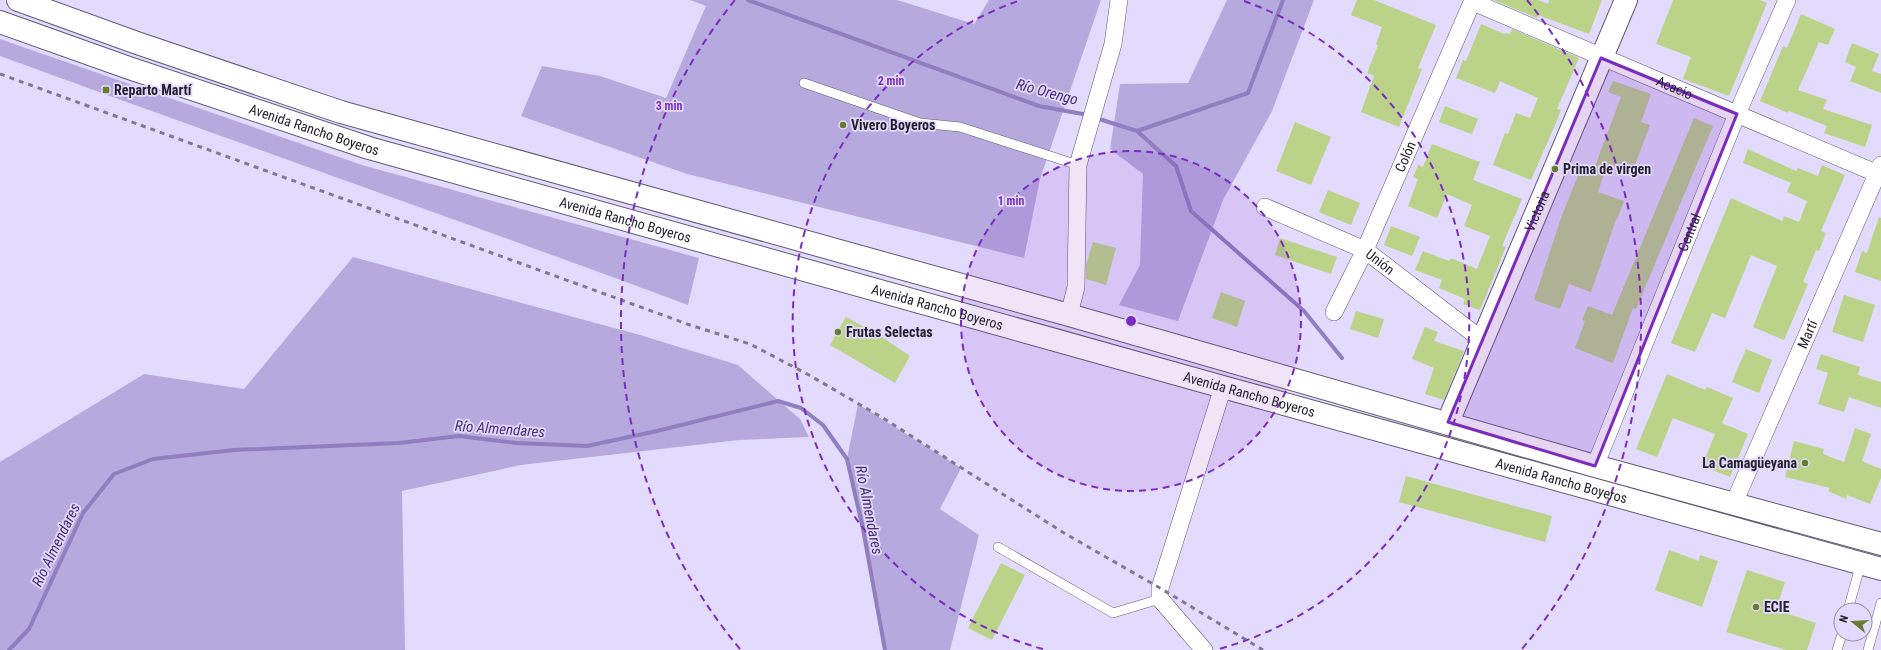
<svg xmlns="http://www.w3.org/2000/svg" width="1881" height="650" font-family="'Roboto Condensed',sans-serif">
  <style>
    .green { fill: #b6a9de }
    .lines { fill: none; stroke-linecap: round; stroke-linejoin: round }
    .stream { stroke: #907ec0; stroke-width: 4 }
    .building { fill: #bbd289 }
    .lane-casing { stroke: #605976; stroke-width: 10 }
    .street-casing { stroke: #605976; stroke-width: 18 }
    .secondary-casing { stroke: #605976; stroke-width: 24 }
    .highway-casing { stroke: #605976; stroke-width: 24 }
    .lane { stroke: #fff; stroke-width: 9 }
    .street { stroke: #fff; stroke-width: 17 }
    .secondary { stroke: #fff; stroke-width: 22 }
    .highway { stroke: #fff; stroke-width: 22 }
    .rail { stroke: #807a91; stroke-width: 3; stroke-dasharray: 5 5; stroke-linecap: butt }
    .marked { fill: #7b2cbf; fill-opacity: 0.2; stroke: #7b2cbf; stroke-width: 3; stroke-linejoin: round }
    .ring { fill: none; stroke: #7b2cbf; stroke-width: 2; stroke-dasharray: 7 5 }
    .poi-dot { fill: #687d2d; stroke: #e3dbfd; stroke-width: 1.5 }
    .labels { text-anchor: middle; stroke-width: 3.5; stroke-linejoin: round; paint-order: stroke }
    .street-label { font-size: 14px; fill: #211d2a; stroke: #e3dbfd }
    .poi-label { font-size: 14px; font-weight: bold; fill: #211d2a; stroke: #e3dbfd; text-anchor: start }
    .water-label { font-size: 15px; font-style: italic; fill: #462979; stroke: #e3dbfd }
    .centre { fill: #7b2cbf; stroke: #e3dbfd; stroke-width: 2 }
    .ring-label { font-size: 12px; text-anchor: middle; font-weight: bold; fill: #7b2cbf; stroke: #e3dbfd; stroke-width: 3.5; stroke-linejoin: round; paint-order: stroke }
  </style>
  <rect width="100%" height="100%" fill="#e3dbfd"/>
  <!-- green -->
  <path class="green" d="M690 0H897L974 24 989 0H1101L1040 179 1024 258 687 174 521 116 542 66 600 76 666 98 706 6Z
    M1227 0H1314L1272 111 1223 200 1178 321 1119 305 1140 265 1143 174 1110 149 1120 84 1188 83Z
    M0 39 362 165 699 258 688 305C459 220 229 140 0 56Z
    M353 257 640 335 738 365 800 419 809 437 739 440 521 465 402 491 405 650H0V462L144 374 244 389Z
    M858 404 961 468 940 509 979 535 950 650H885L863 529 847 459Z"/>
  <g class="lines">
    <!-- stream -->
    <path class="stream" d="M748 0 1039 106 1088 115
      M1096 118 1137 131 1248 93 1283 0
      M1137 131 1176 166 1191 211 1304 311 1342 358
      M9 650 29 629 83 513 114 474 153 459 234 450 399 443 459 436 517 443 587 446 657 431 778 401 801 408 823 425 847 459 863 529 885 650"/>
  </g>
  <!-- building -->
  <path class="building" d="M1357 0H1374L1436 25 1418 68 1422 69 1399 127 1361 112 1374 76 1367 73 1378 45 1376 44 1382 27 1351 15Z
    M1494 0H1538L1548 4 1549 0H1602L1589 34 1538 15 1537 18Z
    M1673 0H1760L1767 3 1729 96 1683 79 1691 57 1656 44Z
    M1801 14 1835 29 1828 45 1819 42 1798 90 1827 100 1823 109 1872 125 1865 147 1824 133 1827 126 1789 111 1788 113 1760 101 1783 46 1787 48Z
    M1481 24 1505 34V33L1510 34 1512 29 1579 58 1557 109 1561 110 1555 125 1531 180 1493 165 1505 133 1508 134 1516 113 1530 118 1538 98 1500 81 1495 93 1456 78 1463 60 1466 61Z
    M1852 43 1879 54 1872 71 1881 74V93L1850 81 1856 67 1845 62Z
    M1613 81 1651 94 1641 122 1650 125 1632 173 1607 164 1598 192 1624 201 1618 217H1617L1591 292 1569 284 1560 309 1534 300 1561 218 1582 165 1594 169 1621 97 1608 92Z
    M1445 106 1478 119 1472 134 1439 122Z
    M1694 118 1713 126 1636 309 1633 308 1613 363 1575 348 1585 321 1582 320 1588 306 1612 315Z
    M1295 122 1331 137 1311 185 1276 171Z
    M1432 144 1480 162 1473 180 1522 199 1502 246 1506 247 1480 310 1463 304 1465 299 1439 288 1442 280 1415 270 1423 251 1449 261 1451 258 1477 269 1490 236 1464 226 1472 205 1447 194 1437 218 1408 206 1418 179 1413 177 1418 165 1423 167Z
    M1748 149 1796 171 1798 168 1818 176 1822 165 1845 175 1821 231 1826 233 1819 251 1816 250 1803 282 1808 284 1784 340 1753 327 1777 266 1751 255 1725 318 1712 313 1695 352 1671 343 1731 198 1782 221 1784 216 1799 222 1807 201 1787 192 1791 183 1743 163Z
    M1328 190 1360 203 1351 225 1319 212Z
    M1879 217 1881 218V281L1855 272 1862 251 1867 253Z
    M1391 226 1420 237 1412 256 1384 245Z
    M1280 238 1337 257 1331 274 1275 255Z
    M1093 242 1116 248 1106 285 1086 279V265Z
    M1221 292 1245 301 1237 327 1212 318Z
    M1844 295 1875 305 1863 342 1832 332Z
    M1356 311 1384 319 1378 338 1350 329Z
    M846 317 879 335 910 356 895 383 830 345Z
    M1425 327 1438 332 1434 341 1464 351 1444 400 1425 394 1434 368 1412 359Z
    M1746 349 1772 360 1759 393 1732 382Z
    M1821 354 1860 367 1858 375 1881 382V408L1849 397 1844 412 1818 404 1828 373 1816 369Z
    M1667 374 1705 390 1707 387 1733 398 1722 423 1748 434 1730 477 1702 466 1715 434 1673 418 1657 457 1636 449Z
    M1855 428 1871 434 1862 461 1881 469V478L1870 504 1847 495 1846 499 1828 491 1830 488 1785 477 1794 441 1824 449 1823 454 1844 462Z
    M1406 476 1552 516 1545 542 1399 502Z
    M1669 550 1699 561 1700 555 1718 561 1702 607 1655 590Z
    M1001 563 1025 575 992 640 968 628Z
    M1747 570 1785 582 1776 610 1816 623 1807 650H1786L1726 632Z"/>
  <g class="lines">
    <!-- lane casing -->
    <g class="lane-casing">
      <path id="lane" d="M804 83 920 123 960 127 1078 165
        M998 547 1113 613 1160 599
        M1848 610 1861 563
        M1837 650 1842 634
        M1868 650 1881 603"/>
    </g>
    <!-- street casing -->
    <g class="street-casing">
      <g id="street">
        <path id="s1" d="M1473 2 1878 174"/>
        <path id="s2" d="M1265 207 1365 250 1482 340"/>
        <path id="s3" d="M1334 312 1365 250 1473 0"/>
        <path d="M1069 315 1076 287 1078 165 1113 44 1119 0"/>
        <path id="s4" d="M1595 466 1737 114 1787 0"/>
        <path id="s5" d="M1734 503 1881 165"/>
        <path d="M1204 650 1160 599V588L1223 387"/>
      </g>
    </g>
    <!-- secondary casing -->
    <g class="secondary-casing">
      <g id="secondary">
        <path id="s6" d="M1448 422 1626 0"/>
      </g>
    </g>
    <!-- highway casing -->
    <g class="highway-casing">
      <g id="highway">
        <path d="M18 0 137 43 341 112 1069 315 1595 466 1881 544"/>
        <path id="s7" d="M0 22 129 68 369 148 1223 387 1881 569"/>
      </g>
    </g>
    <!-- lane -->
    <use href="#lane" class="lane"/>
    <!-- street -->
    <use href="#street" class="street"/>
    <!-- secondary -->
    <use href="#secondary" class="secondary"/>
    <!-- highway -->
    <use href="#highway" class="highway"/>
    <!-- rail -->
    <path class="rail" d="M0 74 690 325 750 344 809 375 883 418 1064 533 1160 588 1263 650"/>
  </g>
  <!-- marked area -->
  <path class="marked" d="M1601 58 1737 114 1595 466 1448 422Z"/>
  <!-- distance rings -->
  <circle cx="1131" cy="321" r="170" fill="#7b2cbf" fill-opacity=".12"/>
  <g class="ring">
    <circle cx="1131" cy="321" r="170"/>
    <path d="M1043 649A340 340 0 0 1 1018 1M1244 1A340 340 0 0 1 1219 649"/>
    <path d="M740 649A510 510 0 0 1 735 0M1527 0A510 510 0 0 1 1522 649"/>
  </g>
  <!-- markers -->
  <g class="poi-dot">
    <rect x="102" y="86" width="8" height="8" rx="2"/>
    <circle cx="843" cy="125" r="4"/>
    <circle cx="1555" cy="169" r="4"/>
    <circle cx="838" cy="332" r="4"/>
    <circle cx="1805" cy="463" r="4"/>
    <circle cx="1756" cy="607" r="4"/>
  </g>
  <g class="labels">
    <!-- street labels -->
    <g class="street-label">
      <text dy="5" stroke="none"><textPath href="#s1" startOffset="219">Acacio</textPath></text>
      <text dy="5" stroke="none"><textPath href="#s7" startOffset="332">Avenida Rancho Boyeros</textPath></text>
      <text dy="5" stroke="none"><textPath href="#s3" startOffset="171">Colón</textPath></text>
      <text dy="5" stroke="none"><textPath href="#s6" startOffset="229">Victoria</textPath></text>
      <text dy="5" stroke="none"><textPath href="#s7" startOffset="656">Avenida Rancho Boyeros</textPath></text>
      <text dy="5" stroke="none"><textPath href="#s4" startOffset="252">Central</textPath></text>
      <text dy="5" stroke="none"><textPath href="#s2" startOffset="128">Unión</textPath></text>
      <text dy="5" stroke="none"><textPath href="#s7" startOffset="980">Avenida Rancho Boyeros</textPath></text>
      <text dy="5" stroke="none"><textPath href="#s5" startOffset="184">Martí</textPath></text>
      <text dy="5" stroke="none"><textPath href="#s7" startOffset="1304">Avenida Rancho Boyeros</textPath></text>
      <text dy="5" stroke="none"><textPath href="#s7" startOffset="1628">Avenida Rancho Boyeros</textPath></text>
    </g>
    <!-- poi labels -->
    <g class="poi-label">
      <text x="114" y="95">Reparto Martí</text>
      <text x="851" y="130">Vivero Boyeros</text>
      <text x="1563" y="174">Prima de virgen</text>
      <text x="846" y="337">Frutas Selectas</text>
      <text x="1797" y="468" text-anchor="end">La Camagüeyana</text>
      <text x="1764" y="612">ECIE</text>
    </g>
    <!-- water labels -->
    <g class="water-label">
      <text transform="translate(1047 92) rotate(15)" y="5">Río Orengo</text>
      <text transform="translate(500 429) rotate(4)" y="5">Río Almendares</text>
      <text transform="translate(869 510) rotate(79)" y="5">Río Almendares</text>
      <text transform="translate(56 545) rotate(-64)" y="5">Río Almendares</text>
    </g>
  </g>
  <circle cx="1131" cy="321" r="6" class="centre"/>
  <g class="ring-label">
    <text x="891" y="85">2 min</text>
    <text x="669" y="110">3 min</text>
    <text x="1011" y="205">1 min</text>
  </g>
  <!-- north arrow -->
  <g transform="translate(1853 622) rotate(288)"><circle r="19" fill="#e3dbfd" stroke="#958fa9"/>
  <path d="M0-3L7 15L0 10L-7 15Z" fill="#687d2d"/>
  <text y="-6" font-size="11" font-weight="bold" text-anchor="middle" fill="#211d2a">N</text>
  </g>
</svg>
